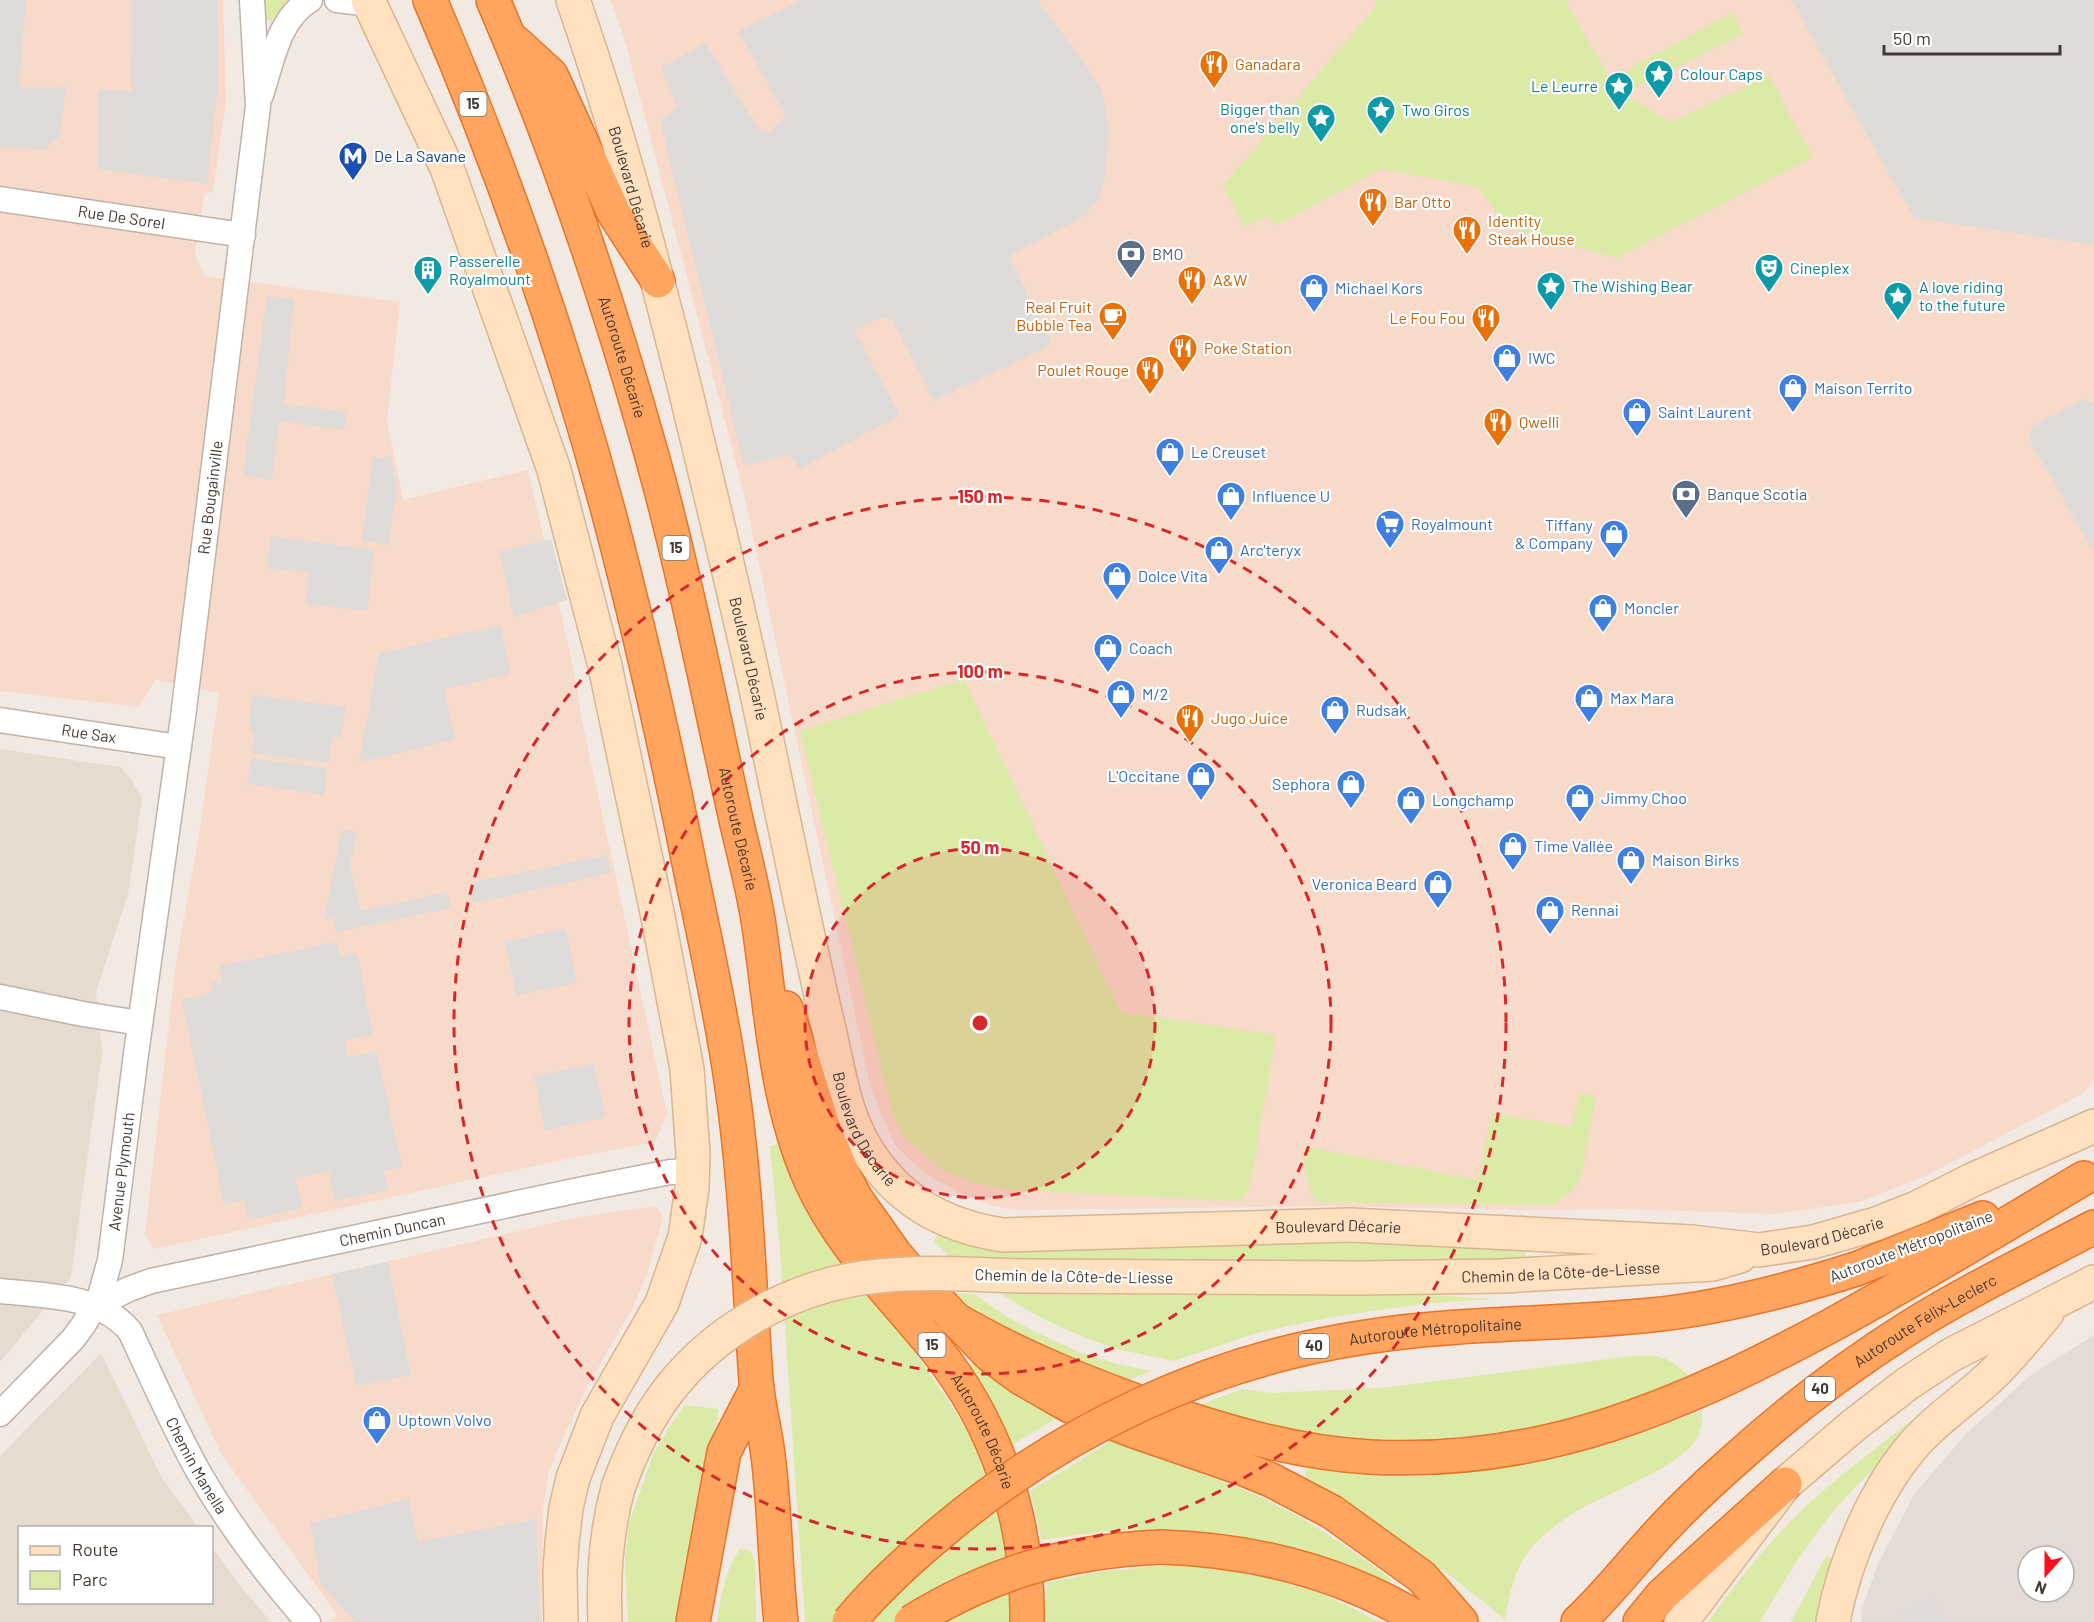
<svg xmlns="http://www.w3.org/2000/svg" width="2094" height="1622" font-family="Barlow,sans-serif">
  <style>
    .residential { fill: #e7dacf }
    .commercial { fill: #f7daca }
    .industrial { fill: #e4dbd7; fill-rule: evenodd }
    .green { fill: #dbeaa7 }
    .parking { fill: #dfdbd8 }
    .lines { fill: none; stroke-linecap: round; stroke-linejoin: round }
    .minor-casing { stroke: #c1b2a7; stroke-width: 27 }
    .secondary-casing { stroke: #d9b590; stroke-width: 36 }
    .motorway-casing { stroke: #e77427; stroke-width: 36 }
    .minor { stroke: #fff; stroke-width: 24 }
    .secondary { stroke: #ffe1bf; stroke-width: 33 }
    .motorway { stroke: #ffa560; stroke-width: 33 }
    .secondary-bridge-casing { stroke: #d9b590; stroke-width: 36; stroke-linecap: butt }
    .motorway-bridge-casing { stroke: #e77427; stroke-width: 36; stroke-linecap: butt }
    .secondary-bridge { stroke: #ffe1bf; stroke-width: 33 }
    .motorway-bridge { stroke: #ffa560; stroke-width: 33 }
    .ring { fill: none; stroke: #d62828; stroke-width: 3; stroke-dasharray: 10 8 }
    .labels { text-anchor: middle; stroke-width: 4.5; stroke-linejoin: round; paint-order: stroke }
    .shield { fill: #fff; stroke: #7c7470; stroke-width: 1.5 }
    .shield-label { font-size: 15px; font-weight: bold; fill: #443932 }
    .food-label { font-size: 16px; fill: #c56008; stroke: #fff; text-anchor: start }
    .culture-label { font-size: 16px; fill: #0d838f; stroke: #fff; text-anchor: start }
    .transit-label { font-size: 16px; fill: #164399; stroke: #fff; text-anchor: start }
    .street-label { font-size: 16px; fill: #443932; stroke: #fff }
    .service-label { font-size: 16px; fill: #4e5e75; stroke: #fff; text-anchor: start }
    .shop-label { font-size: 16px; fill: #366cbe; stroke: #fff; text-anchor: start }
    .centre { fill: #d62828; stroke: #fff; stroke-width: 3 }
    .ring-label { font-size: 18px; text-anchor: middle; font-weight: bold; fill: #d62828; stroke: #fff; stroke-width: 4.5; stroke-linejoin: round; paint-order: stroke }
  </style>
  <rect width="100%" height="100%" fill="#f2e9e2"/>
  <!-- residential -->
  <path class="residential" d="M0 749 120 767 131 779 142 798 128 894 96 992 102 1052 71 1277 0 1362Z
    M101 1353 162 1478 198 1527 20 1528V1602H212V1547L241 1587 271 1622H0V1456Z"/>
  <!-- commercial -->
  <path class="commercial" d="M0 0H223L226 101 213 191 204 194 195 255 205 276 400 302 387 421 403 500 528 470 575 675 581 716 667 1114 655 1142 566 1159 154 1249 145 1235 175 970 200 828 219 693 155 680 139 707 0 691Z
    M611 0H2094V1079L2085 1092 1928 1175 1859 1202 1774 1214 1625 1209 1539 1210 1320 1206 1017 1210 989 1205 959 1193 924 1173 895 1145 871 1089 745 498 625 41Z
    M656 1206 663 1217 647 1274 632 1309 585 1391 556 1453 548 1474 543 1510 542 1622H329L337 1615 220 1452 157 1315 579 1217Z"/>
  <!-- industrial -->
  <path class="industrial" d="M2094 1335V1622H1861L1862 1609 1877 1566 1914 1494 1967 1433 2032 1374ZM2028 1556H2064V1592H2028Z"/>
  <!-- green -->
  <path class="green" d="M265 0H288L271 21 266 19Z
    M1375 0H1565L1610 79 1732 13 1744 34 1623 94 1671 122 1770 75 1785 107 1813 157 1617 258 1509 228 1477 187 1382 169 1275 226 1268 215 1245 227 1223 185 1377 5Z
    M964 679 1121 1012 1276 1035 1252 1177 1249 1188 1241 1201 1010 1190 974 1183 946 1172 904 1138 892 1111 800 731Z
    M1580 1093 1596 1096 1582 1175C1575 1189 1566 1197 1552 1205L1317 1202 1309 1188 1302 1146 1478 1180 1492 1113 1572 1127Z
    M782 1143 892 1319 949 1402 989 1467 1007 1540 1011 1622H805L780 1251 770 1146Z
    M939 1233 1009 1251 1159 1248 1334 1240 1526 1249 1525 1259 1334 1262 1333 1261 952 1259 934 1241Z
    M1389 1292 1493 1299 1421 1304 1332 1317 1253 1334 1174 1361 1116 1349 1088 1339 1041 1318 1001 1294 1186 1295Z
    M955 1293 974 1294 1010 1319 1035 1332 1079 1352 1118 1364 1150 1371 1127 1381C1064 1359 1004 1342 955 1293Z
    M1632 1356C1661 1355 1668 1356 1690 1377L1597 1416 1468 1440 1426 1443 1331 1439 1189 1409 1242 1389 1270 1393 1381 1388Z
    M977 1359 1062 1415 1012 1445 987 1395 968 1366Z
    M685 1405 719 1409 680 1622H628L625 1560 629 1523 653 1455 669 1427Z
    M1931 1406 1935 1411C1899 1445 1860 1479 1828 1518 1802 1551 1781 1586 1760 1622H1708C1739 1578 1776 1533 1816 1497 1853 1465 1892 1435 1931 1406Z
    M1702 1411C1702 1421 1702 1430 1697 1438 1683 1465 1612 1492 1584 1507 1566 1517 1545 1532 1532 1547 1515 1567 1509 1594 1505 1620 1443 1566 1375 1522 1304 1482L1307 1465C1342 1470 1377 1476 1412 1475 1458 1474 1508 1469 1553 1458 1604 1447 1653 1428 1702 1411Z
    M1113 1440C1156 1457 1199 1472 1242 1489 1295 1511 1345 1544 1391 1579L1386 1588 1244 1540 1172 1529 1107 1531 1042 1540 1030 1491Z
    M740 1549 750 1550 755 1561 756 1622H717C722 1596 724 1571 740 1549Z
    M1826 1556 1835 1559 1819 1622H1791Z
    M1174 1564C1191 1565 1209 1565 1226 1567 1281 1573 1331 1596 1379 1622H1045L1047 1583 1100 1572Z"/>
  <!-- parking -->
  <path class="parking" d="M0 0H26L19 88 66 87 60 136 45 150 0 147Z
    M132 0H218V86L207 184 98 169V90L131 91Z
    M802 0H1037L1075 50 1102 91 1109 133 1105 179 1099 198 1085 216 1009 256 1052 344 934 401 891 318 879 319 854 330 900 415 800 469 789 455 744 466 660 120 678 108 661 68 705 43 761 133 771 130 786 116 738 31Z
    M1791 0H2094V245L1914 218Z
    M267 296 294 299 284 404 346 412 344 430 279 421 272 480 243 475Z
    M2083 399 2094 403V553L2029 439 2032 427Z
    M373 456 382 458 391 456 397 489 388 545 362 541Z
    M271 536 374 550 367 611 306 604 309 573 267 568Z
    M551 539 567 600 514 617 499 551Z
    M501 625 510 674 444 689 455 740 359 762 379 654Z
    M252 695 346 707 341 738 332 737 329 763 252 753 254 735 249 726Z
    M251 758 327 768 324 795 247 784Z
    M342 829 357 833 350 865 361 911 447 892 451 908 336 932 333 917 324 919Z
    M607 855 611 873 473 903 471 883Z
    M566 929 577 983 516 995 505 941Z
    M337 942 340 957 357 953 373 1034 344 1040 348 1058 377 1052 402 1167 384 1171 388 1190 335 1201 329 1171 295 1178 302 1208 248 1220 244 1200 224 1204 182 1000 210 994 213 981 222 985 220 966Z
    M594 1064 605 1117 545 1131 534 1076Z
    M388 1262 411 1375 356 1386 332 1274Z
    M409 1499 418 1542 536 1519 540 1622H355L321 1584 310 1523Z
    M1932 1597 1946 1622H1901L1898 1619Z"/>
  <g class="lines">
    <!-- minor casing -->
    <g class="minor-casing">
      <g id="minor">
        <path d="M337 0 370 4"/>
        <path d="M261 95C272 62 278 19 310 0"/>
        <path id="s1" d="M0 199 243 235"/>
        <path id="s2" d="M0 720 179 747"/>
        <path d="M0 997 83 1014 140 1023"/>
        <path id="s3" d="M0 1291C45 1296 98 1294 130 1331 152 1378 173 1426 198 1471 229 1525 267 1575 308 1622"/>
        <path id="s4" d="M95 1306 129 1289 151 1281 579 1190 670 1172 692 1171"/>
        <path id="s5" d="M0 1414 73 1339 84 1324 100 1296 110 1260 136 1054 183 717 258 106 252 0"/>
      </g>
    </g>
    <!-- secondary casing -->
    <g class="secondary-casing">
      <g id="secondary">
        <path d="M368 0 447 168 554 470 605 666 657 912 687 1069 693 1154 692 1188 685 1237 662 1303 597 1416 573 1478 566 1508 562 1543 560 1571 561 1622"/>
        <path id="s6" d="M573 0C618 129 653 260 686 393 712 501 739 609 762 717 783 817 803 917 826 1017 837 1059 842 1109 865 1147 897 1200 943 1226 1003 1235L1350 1225 1692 1242 1759 1250 1813 1242 1876 1224 1919 1207 1972 1180 2094 1126"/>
        <path id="s7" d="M1025 1276 1359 1278 1502 1276 1713 1264 1740 1256"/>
        <path d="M605 1622C603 1576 606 1532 618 1488"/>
        <path d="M1681 1622 1785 1484 1854 1425 1907 1384 1951 1355 2094 1282"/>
        <path d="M1833 1622C1844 1561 1875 1488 1917 1441 1940 1416 1968 1398 1992 1375 2012 1356 2029 1334 2047 1313"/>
      </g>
    </g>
    <!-- motorway casing -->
    <g class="motorway-casing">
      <g id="motorway">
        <path d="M430 0C502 167 562 339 609 514 637 620 661 726 683 833 699 915 719 997 731 1080 746 1179 749 1280 756 1380 758 1405 765 1430 768 1455 775 1510 775 1566 781 1622"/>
        <path id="s8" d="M493 0C554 141 604 287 646 435 683 563 708 694 737 824 745 858 754 892 759 926 772 1012 775 1100 811 1181 840 1245 891 1294 935 1348 998 1426 1029 1522 1027 1622"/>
        <path d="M515 42 551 75 614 213 658 281"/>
        <path d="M786 1008 823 1126 843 1174 856 1199 895 1254 911 1273 990 1355 1021 1378 1070 1406 1131 1430 1244 1469 1271 1480 1332 1512 1422 1577 1461 1622"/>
        <path d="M1856 1269 1983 1218"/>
        <path d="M953 1318C1019 1357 1090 1385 1161 1410 1229 1433 1298 1453 1370 1457 1543 1466 1681 1406 1830 1326 1916 1279 2000 1228 2084 1178"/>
        <path d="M1161 1547C1256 1550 1343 1572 1424 1622"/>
        <path d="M693 1622 724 1452 757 1388"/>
        <path id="s9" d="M1578 1622C1608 1594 1633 1561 1661 1531 1684 1506 1710 1482 1736 1459 1790 1410 1848 1366 1910 1327 1969 1290 2032 1260 2094 1227"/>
        <path d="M1640 1622 1663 1594 1785 1484"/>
      </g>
    </g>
    <!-- minor -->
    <use href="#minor" class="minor"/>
    <!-- secondary -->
    <use href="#secondary" class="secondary"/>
    <!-- motorway -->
    <use href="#motorway" class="motorway"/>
    <!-- secondary-bridge casing -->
    <g class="secondary-bridge-casing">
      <path id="secondary-bridge" d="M618 1488C630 1454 646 1420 668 1391 718 1326 798 1283 879 1276 927 1271 977 1275 1025 1276"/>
    </g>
    <!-- motorway-bridge casing -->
    <g class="motorway-bridge-casing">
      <g id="motorway-bridge">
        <path id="s10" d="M849 1622C877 1588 910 1558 944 1530 1064 1429 1210 1360 1366 1337 1460 1322 1557 1325 1652 1315 1721 1308 1790 1290 1856 1269"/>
        <path d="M911 1622C993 1572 1066 1551 1161 1547"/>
      </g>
    </g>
    <!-- secondary-bridge -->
    <use href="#secondary-bridge" class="secondary-bridge"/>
    <!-- motorway-bridge -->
    <use href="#motorway-bridge" class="motorway-bridge"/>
  </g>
  <!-- distance rings -->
  <circle cx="980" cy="1023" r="175" fill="#d62828" fill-opacity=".12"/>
  <g class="ring">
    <circle cx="980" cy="1023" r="175"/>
    <circle cx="980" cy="1023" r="351"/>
    <circle cx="980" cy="1023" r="526"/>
  </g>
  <!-- icons -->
  <defs>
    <g id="restaurant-pin" transform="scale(1.5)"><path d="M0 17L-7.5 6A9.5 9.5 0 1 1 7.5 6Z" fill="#e8710a" stroke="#fff"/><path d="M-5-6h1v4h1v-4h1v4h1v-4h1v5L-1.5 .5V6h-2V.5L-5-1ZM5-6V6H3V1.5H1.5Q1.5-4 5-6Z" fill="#fff"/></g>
    <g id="sight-pin" transform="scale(1.5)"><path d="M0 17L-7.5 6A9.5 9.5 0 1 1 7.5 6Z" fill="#0f9aa8" stroke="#fff"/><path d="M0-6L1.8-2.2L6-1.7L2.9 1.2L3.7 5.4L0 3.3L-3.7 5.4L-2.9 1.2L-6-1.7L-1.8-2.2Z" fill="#fff"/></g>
    <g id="metro-pin" transform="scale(1.5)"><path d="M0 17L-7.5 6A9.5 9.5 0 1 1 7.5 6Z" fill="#1a4fb4" stroke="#fff"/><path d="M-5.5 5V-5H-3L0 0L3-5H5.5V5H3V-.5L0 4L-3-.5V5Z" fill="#fff"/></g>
    <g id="bank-pin" transform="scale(1.5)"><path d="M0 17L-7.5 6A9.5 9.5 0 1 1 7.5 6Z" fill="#5c6f8a" stroke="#fff"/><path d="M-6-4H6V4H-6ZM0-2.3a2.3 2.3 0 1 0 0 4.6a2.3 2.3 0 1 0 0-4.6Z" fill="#fff"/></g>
    <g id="theatre-pin" transform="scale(1.5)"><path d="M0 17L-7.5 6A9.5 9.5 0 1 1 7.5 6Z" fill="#0f9aa8" stroke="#fff"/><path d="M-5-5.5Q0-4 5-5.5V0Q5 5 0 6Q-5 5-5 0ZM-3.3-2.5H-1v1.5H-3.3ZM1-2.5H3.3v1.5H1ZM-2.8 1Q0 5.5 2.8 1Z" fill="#fff"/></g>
    <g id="building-pin" transform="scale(1.5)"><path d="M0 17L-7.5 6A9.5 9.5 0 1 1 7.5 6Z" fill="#0f9aa8" stroke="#fff"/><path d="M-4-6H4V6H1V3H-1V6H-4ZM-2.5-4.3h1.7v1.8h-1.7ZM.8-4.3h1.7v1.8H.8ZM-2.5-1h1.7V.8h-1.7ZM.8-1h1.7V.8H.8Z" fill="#fff"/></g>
    <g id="shop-pin" transform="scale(1.5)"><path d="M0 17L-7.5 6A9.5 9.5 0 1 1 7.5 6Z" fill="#3f7fe0" stroke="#fff"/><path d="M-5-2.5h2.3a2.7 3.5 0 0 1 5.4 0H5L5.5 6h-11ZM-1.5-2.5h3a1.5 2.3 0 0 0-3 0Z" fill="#fff"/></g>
    <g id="cafe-pin" transform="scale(1.5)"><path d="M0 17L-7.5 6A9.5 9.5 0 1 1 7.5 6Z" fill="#e8710a" stroke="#fff"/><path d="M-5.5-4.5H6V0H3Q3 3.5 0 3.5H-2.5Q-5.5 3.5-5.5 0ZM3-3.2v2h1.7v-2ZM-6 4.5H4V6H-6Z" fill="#fff"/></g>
    <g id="supermarket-pin" transform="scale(1.5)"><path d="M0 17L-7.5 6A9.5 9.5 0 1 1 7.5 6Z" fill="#3f7fe0" stroke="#fff"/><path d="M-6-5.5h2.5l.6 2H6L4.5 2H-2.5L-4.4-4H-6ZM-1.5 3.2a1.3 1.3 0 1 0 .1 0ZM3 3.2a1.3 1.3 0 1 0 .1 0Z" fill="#fff"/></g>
  </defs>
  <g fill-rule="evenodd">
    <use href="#restaurant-pin" x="1214" y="64"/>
    <use href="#sight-pin" x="1659" y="74"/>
    <use href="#sight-pin" x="1619" y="86"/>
    <use href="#sight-pin" x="1381" y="110"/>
    <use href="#sight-pin" x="1321" y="118"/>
    <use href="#metro-pin" x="353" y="156"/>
    <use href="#restaurant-pin" x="1373" y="202"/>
    <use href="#restaurant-pin" x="1467" y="230"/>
    <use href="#bank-pin" x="1131" y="254"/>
    <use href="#theatre-pin" x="1769" y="268"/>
    <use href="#building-pin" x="428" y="270"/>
    <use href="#restaurant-pin" x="1192" y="280"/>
    <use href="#sight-pin" x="1551" y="286"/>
    <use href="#shop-pin" x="1314" y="288"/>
    <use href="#sight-pin" x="1898" y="296"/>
    <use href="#cafe-pin" x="1113" y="316"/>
    <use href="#restaurant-pin" x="1486" y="318"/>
    <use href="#restaurant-pin" x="1183" y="348"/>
    <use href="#shop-pin" x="1507" y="358"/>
    <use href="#restaurant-pin" x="1150" y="370"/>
    <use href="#shop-pin" x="1793" y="388"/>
    <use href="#shop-pin" x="1637" y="412"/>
    <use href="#restaurant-pin" x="1498" y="422"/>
    <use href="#shop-pin" x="1170" y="452"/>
    <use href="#bank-pin" x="1686" y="494"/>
    <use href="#shop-pin" x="1231" y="496"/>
    <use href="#supermarket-pin" x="1390" y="524"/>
    <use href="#shop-pin" x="1614" y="534"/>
    <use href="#shop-pin" x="1219" y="550"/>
    <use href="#shop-pin" x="1117" y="576"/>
    <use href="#shop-pin" x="1603" y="608"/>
    <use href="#shop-pin" x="1108" y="648"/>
    <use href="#shop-pin" x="1121" y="694"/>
    <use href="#shop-pin" x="1589" y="698"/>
    <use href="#shop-pin" x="1335" y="710"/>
    <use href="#restaurant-pin" x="1190" y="718"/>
    <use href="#shop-pin" x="1201" y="776"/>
    <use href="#shop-pin" x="1351" y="784"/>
    <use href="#shop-pin" x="1580" y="798"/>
    <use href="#shop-pin" x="1411" y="800"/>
    <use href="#shop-pin" x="1513" y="846"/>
    <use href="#shop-pin" x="1631" y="860"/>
    <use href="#shop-pin" x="1438" y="884"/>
    <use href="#shop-pin" x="1550" y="910"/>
    <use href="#shop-pin" x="377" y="1420"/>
  </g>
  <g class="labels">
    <!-- shield labels -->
    <g class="shield">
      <rect x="459.5" y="92" width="27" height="24" rx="4.5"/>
      <rect x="662.5" y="536" width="27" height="24" rx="4.5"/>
      <rect x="918.5" y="1333" width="27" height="24" rx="4.5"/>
      <rect x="1299" y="1334" width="30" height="24" rx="4.5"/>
      <rect x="1805" y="1377" width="30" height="24" rx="4.5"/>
    </g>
    <g class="shield-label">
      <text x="473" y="109">15</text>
      <text x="676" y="553">15</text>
      <text x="932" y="1350">15</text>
      <text x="1314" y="1351">40</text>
      <text x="1820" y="1394">40</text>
    </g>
    <!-- food labels -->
    <g class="food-label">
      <text x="1235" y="70">Ganadara</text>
      <text x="1394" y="208">Bar Otto</text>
      <text x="1488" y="227">Identity<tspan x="1488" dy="18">Steak House</tspan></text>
      <text x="1213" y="286">A&amp;W</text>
      <text x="1092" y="313" text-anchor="end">Real Fruit<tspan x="1092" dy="18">Bubble Tea</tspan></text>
      <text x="1465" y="324" text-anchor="end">Le Fou Fou</text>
      <text x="1204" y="354">Poke Station</text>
      <text x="1129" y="376" text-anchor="end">Poulet Rouge</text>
      <text x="1519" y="428">Qwelli</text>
      <text x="1211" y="724">Jugo Juice</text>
    </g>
    <!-- culture labels -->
    <g class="culture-label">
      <text x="1680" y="80">Colour Caps</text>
      <text x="1598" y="92" text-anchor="end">Le Leurre</text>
      <text x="1300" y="115" text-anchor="end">Bigger than<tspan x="1300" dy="18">one's belly</tspan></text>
      <text x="1402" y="116">Two Giros</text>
      <text x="449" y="267">Passerelle<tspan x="449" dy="18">Royalmount</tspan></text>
      <text x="1790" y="274">Cineplex</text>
      <text x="1572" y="292">The Wishing Bear</text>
      <text x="1919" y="293">A love riding<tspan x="1919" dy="18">to the future</tspan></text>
    </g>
    <!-- transit labels -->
    <g class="transit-label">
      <text x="374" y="162">De La Savane</text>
    </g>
    <!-- street labels -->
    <g class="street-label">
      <text dy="6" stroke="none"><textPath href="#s6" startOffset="196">Boulevard Décarie</textPath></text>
      <text dy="6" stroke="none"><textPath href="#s1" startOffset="123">Rue De Sorel</textPath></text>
      <text dy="6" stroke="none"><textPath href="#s8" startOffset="380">Autoroute Décarie</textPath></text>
      <text dy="6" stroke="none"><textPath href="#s5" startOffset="962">Rue Bougainville</textPath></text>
      <text dy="6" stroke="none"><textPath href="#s6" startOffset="682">Boulevard Décarie</textPath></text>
      <text dy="6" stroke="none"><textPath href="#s2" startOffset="90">Rue Sax</textPath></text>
      <text dy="6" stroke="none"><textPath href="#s8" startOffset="866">Autoroute Décarie</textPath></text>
      <text dy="6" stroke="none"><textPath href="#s6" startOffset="1168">Boulevard Décarie</textPath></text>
      <text dy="6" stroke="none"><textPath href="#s5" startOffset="282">Avenue Plymouth</textPath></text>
      <text dy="6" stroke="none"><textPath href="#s6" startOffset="1690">Boulevard Décarie</textPath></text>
      <text dy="6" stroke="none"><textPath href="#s4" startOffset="308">Chemin Duncan</textPath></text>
      <text dy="6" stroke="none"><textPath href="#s6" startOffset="2176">Boulevard Décarie</textPath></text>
      <text transform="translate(1911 1246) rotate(-21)" y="6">Autoroute Métropolitaine</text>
      <text dy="6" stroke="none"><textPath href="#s7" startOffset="536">Chemin de la Côte-de-Liesse</textPath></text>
      <text transform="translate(1074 1276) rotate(1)" y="6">Chemin de la Côte-de-Liesse</text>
      <text dy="6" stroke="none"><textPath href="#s9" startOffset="462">Autoroute Félix-Leclerc</textPath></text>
      <text dy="6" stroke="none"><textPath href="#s10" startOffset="672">Autoroute Métropolitaine</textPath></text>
      <text dy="6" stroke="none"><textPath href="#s8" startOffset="1532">Autoroute Décarie</textPath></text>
      <text dy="6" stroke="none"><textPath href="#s3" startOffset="290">Chemin Manella</textPath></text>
    </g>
    <!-- service labels -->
    <g class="service-label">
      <text x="1152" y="260">BMO</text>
      <text x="1707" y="500">Banque Scotia</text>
    </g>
    <!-- shop labels -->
    <g class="shop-label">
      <text x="1335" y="294">Michael Kors</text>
      <text x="1528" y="364">IWC</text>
      <text x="1814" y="394">Maison Territo</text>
      <text x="1658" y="418">Saint Laurent</text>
      <text x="1191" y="458">Le Creuset</text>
      <text x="1252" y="502">Influence U</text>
      <text x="1411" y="530">Royalmount</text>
      <text x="1593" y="531" text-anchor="end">Tiffany<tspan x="1593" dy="18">&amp; Company</tspan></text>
      <text x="1240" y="556">Arc'teryx</text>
      <text x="1138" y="582">Dolce Vita</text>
      <text x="1624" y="614">Moncler</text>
      <text x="1129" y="654">Coach</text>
      <text x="1142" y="700">M/2</text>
      <text x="1610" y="704">Max Mara</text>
      <text x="1356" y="716">Rudsak</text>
      <text x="1180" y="782" text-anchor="end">L'Occitane</text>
      <text x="1330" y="790" text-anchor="end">Sephora</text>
      <text x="1601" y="804">Jimmy Choo</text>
      <text x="1432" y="806">Longchamp</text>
      <text x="1534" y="852">Time Vallée</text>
      <text x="1652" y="866">Maison Birks</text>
      <text x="1417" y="890" text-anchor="end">Veronica Beard</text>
      <text x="1571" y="916">Rennai</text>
      <text x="398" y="1426">Uptown Volvo</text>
    </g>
  </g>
  <circle cx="980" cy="1023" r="9" class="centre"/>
  <g class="ring-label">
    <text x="980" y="503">150 m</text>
    <text x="980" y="678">100 m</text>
    <text x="980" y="854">50 m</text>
  </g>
  <!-- legend -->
  <rect x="18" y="1526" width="195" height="78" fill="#ffffff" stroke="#b4b0ad" stroke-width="1.5"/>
  <rect x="30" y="1546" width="30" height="9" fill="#ffe1bf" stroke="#b4b0ad" stroke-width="1.5"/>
  <text x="72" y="1556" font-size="18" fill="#443932">Route</text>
  <rect x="30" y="1571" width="30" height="18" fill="#dbeaa7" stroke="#b4b0ad" stroke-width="1.5"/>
  <text x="72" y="1586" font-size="18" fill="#443932">Parc</text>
  <!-- north arrow -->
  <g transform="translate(2046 1574) rotate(201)"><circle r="28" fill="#ffffff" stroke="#b4b0ad" stroke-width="1.5"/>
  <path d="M0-4.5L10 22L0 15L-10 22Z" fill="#ff0c1f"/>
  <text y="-9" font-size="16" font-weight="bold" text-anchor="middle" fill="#443932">N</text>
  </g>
  <!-- scale -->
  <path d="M1884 45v9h176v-9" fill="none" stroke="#443932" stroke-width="3"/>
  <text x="1893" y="45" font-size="18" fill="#443932" stroke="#ffffff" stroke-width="4.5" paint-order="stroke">50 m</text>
</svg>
